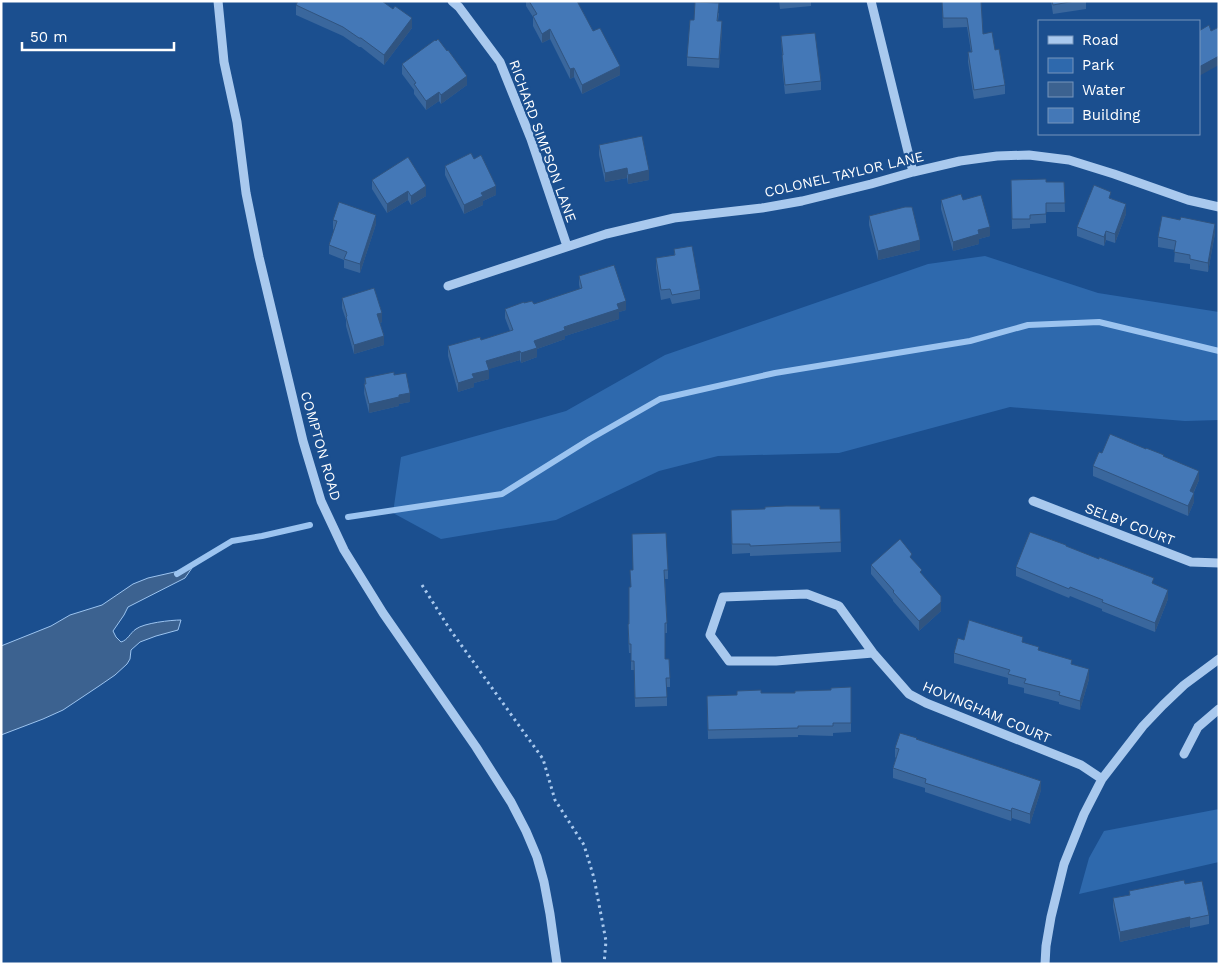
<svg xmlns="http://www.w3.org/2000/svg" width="1220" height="965" font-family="'Work Sans',sans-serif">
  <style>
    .green { fill: #2e69ad }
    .water { fill: #3c6290; stroke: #9cc4f0 }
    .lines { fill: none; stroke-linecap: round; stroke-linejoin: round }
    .stream { stroke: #9cc4f0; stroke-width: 6 }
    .path { stroke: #a9c9ee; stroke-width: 3; stroke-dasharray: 2.5 4; stroke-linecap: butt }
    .minor { stroke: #a9c9ee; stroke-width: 9 }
    .wall { fill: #3a679d }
    .shaded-wall { fill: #305480 }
    .building { fill: #4478b7; stroke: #305480 }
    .labels { text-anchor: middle; stroke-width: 4.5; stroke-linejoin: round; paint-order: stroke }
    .street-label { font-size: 14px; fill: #fff; stroke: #1b4f8f }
  </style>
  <rect width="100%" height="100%" fill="#1b4f8f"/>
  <!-- green -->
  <path class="green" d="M985 256 1098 293 1219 312V420L1185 421 1010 407 839 453 718 456 659 471 556 520 441 539 393 513 401 457 566 411 665 355 928 264Z
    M1219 809V862L1079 894 1089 858 1104 831Z"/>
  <!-- water -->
  <path class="water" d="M192 568 185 578 128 607 124 615 113 631 116 637 121 642C128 640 130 633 136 629 144 623 171 620 181 620L178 630 156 636 140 642 131 650 130 659 127 664 115 675 99 686 63 710 43 719 1 735V646L51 626 70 615 102 605 133 584 148 578Z"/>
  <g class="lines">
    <!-- stream -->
    <path class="stream" d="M348 517 502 494 590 439 660 399 775 373 970 341 1028 325 1099 322 1219 351
      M177 574 232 541 262 536 310 525"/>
    <!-- path -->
    <path class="path" d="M422 585 449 628 543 759 555 800 584 845 594 878 606 941 604 964"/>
    <!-- minor -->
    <path class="minor" d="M218 1 224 62 237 122 246 193 259 257 303 441 321 501 344 550 383 613 476 747 511 802 526 831 537 857 544 882 550 914 557 964
      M452 1 459 7 500 62 531 139 567 246
      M871 1 913 172
      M448 286 606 234 674 218 762 208 802 201 871 184 913 172 960 161 997 156 1029 155 1069 160 1114 174 1188 200 1219 207
      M1033 501 1191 562 1219 563
      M873 653 776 661H729L710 635 723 597 807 594 839 606 873 653 909 694 926 703 1081 765 1102 779
      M1184 754 1198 727 1219 709
      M1045 964 1046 946 1051 917 1064 864 1084 814 1102 779 1143 726 1163 705 1184 685 1219 659"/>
  </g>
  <!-- wall -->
  <path class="wall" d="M526 1H577L593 31 620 75 582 94 574 77 570 79 550 39 542 43 533 26V17L526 6Z
    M779 1H811V6L780 9Z
    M935 1H981L983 34 995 50 1005 85V94L974 99 968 62V52H971L967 27 943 28 942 2H935Z
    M1051 1H1086V9L1053 14Z
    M296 5 412 28 384 65 361 47H359L343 36 296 15Z
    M719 13 718 21 722 30 719 68 687 66V57L694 20Z
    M781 36 821 81V90L785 94 782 65V55Z
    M402 64 467 85 441 104 439 101 426 110 414 94V90L402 74Z
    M599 145 649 180 628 184 627 178 605 182 599 155Z
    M474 159 496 195 483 201V205L464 214 445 175V166Z
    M372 180 426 196 411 205 408 200 387 213 372 189Z
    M1011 180 1046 182H1064L1065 212H1046V223L1030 224V228L1012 229Z
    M1111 198 1126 214 1115 243 1106 240 1104 246 1077 236V227Z
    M941 200H963L990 236 979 239V244L953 251 941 209Z
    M869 216 920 250 878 260 869 225Z
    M333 220 376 224 360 273 344 268V260L329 254V245L334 230 333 229Z
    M1215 233 1208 272 1190 269V264L1174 262 1175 250 1158 247V237Z
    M674 249 700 290V299L672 304 670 298 661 300 656 268V258L674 255Z
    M579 276 626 310 619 312V319L565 336V339L537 349V357L521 363 520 360 488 369 489 379 474 383V387L458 392 448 356V346L481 340 510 331 505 318V309L524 303 534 304 580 289 579 285Z
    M342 298 382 322 380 323 384 345 354 354 346 326V320L342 308Z
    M394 375 410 402 399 404V406L369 413 364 393 365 378Z
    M1102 453 1164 457 1199 480 1194 492V502L1188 516 1093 476V466Z
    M840 509 841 552 750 556V553L732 554 731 510Z
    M1066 546 1154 584 1168 599 1155 632 1102 611V609L1070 596 1069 598 1016 576V567Z
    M912 560 922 574 941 611 919 631 893 601V600L871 574V565Z
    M633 570H668V579H665L667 623V633H665V659L670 678V687H667V706L635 707 634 670H631V653H629L628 633 631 587Z
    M1023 643 1072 664 1089 679 1080 710 1059 704V702L1024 693V688L1008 684V678L954 663V653Z
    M851 687V732L833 733V736L798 735V737L708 739 707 696 795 693 831 690Z
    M917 739 1041 790 1030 824 1012 818 1011 821 925 792V788L893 778V768L896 758 895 757V748Z
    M1185 884 1209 915V924L1190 928V926L1120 942 1113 907V898L1129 895V891Z"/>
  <!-- shaded-wall -->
  <path class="shaded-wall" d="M412 18V28L384 65V55Z
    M722 21V30L719 68V59Z
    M550 29V39L542 43V34Z
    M1219 56V65L1199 76V67Z
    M620 66V75L582 94V85Z
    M574 68V77L570 79V69Z
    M467 76V85L441 104V95Z
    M439 92V101L426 110V101Z
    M627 168V178L605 182V173Z
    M649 170V180L628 184V175Z
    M426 186V196L411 205V196Z
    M496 186V195L483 201V205L464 214V205L481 193Z
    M408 191V200L387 213V204Z
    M1126 204V214L1115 243V234Z
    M376 215V224L360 273V264Z
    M1215 224V233L1208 272V263Z
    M990 227V236L979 239V244L953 251V242L978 230Z
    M1106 231V240L1104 246V237Z
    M920 240V250L878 260V251Z
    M626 301V310L619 312V319L565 336V339L537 349V357L521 363V353L534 341 617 304Z
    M382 313V322L377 324V314Z
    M384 336V345L354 354V345Z
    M520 351V360L486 370V361Z
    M489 370V379L474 383V387L458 392V383L472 374Z
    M410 393V402L399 404V406L369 413V404L399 395Z
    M1199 471V480L1190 500V491Z
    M1194 493V502L1188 516V506Z
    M1168 590V599L1155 632V623Z
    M941 602V611L919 631V621Z
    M1089 669V679L1080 710V701Z
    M1041 781V790L1030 824V814Z
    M1012 808V818L1011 821V811Z
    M1190 917V926L1120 942V932Z"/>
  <!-- building -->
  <path class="building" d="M298 1H382L393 9 395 6 412 18 384 55 361 38H359L343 27 296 5Z
    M529 1H577L593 31 600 28 620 66 582 85 574 68 570 69 550 29 542 34 533 16 537 14Z
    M942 1H981L983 34 992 32 995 50 999 49 1005 85 974 90 968 52H972L967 18H943Z
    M1052 1H1075L1053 5Z
    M695 2 719 3 717 21H722L719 59 687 57 690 20H694Z
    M1209 25 1211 31 1219 27V56L1199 67V31Z
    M815 33 821 81 785 85 782 55H783L781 36Z
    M438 39 447 51 448 50 467 76 441 95 439 92 426 101 414 84 416 83 402 64 435 40 436 41Z
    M642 136 649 170 628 175 627 168 605 173 599 145Z
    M471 153 474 159 481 155 496 186 481 193 483 196 464 205 445 166Z
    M408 157 426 186 411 196 408 191 387 204 372 180Z
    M1046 179V182H1064L1065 203H1046V214L1030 215V219H1012L1011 180Z
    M1094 185 1111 192 1109 198 1126 204 1115 234 1106 231 1104 237 1077 227Z
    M961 194 963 200 981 195 990 227 978 230 979 234 953 242 941 200Z
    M339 202 376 215 360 264 344 259 347 252 329 245 337 221 333 220Z
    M905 207H912L920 240 878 251 869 216Z
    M1162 216 1180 220 1181 217 1215 224 1208 263 1190 259V255L1174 252 1176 241 1158 237Z
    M692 246 700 290 672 295 670 289 661 290 656 258 675 255 674 249Z
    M614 265 626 301 617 304 619 309 564 327 565 330 534 341 537 348 521 353 520 351 486 361 489 370 472 374 474 378 458 383 448 346 480 337 481 340 513 330 505 309 524 302V303L532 301 534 304 582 288 579 276Z
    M374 288 382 313 377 314 384 336 354 345 346 317 347 316 342 298Z
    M394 372V375L406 373 410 393 399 395V397L369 404 364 384H366L365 378Z
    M1110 434 1146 449V448L1164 455 1163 456 1199 471 1190 491 1194 493 1188 506 1093 466 1099 452 1102 453Z
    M786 506H820V509H840L841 542 750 546V544H732L731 510 765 509V507Z
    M1030 532 1066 545V546L1099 559V557L1154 578 1152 583 1168 590 1155 623 1102 602 1103 600 1070 587 1069 589 1016 567Z
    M666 533 668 570H664L667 623H665V659H669L670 678H666L667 697 635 698 634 661H631V644H629L628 624H629V587H631L630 570H633L632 534Z
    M900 539 912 554 910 557 922 570 920 572 941 596V602L919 621 893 592 894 591 871 565Z
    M969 620 1023 637 1022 642 1039 647 1038 650 1072 660 1071 664 1089 669 1080 701 1059 695 1060 692 1024 683 1026 679 1008 674 1010 670 954 653 958 638 964 640Z
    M851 687V723H833V726H798V728L708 730 707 696 737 695V691L761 690V693H795V691L831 690V688Z
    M900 733 917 738 916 739 1041 781 1030 814 1012 808 1011 811 925 783 926 779 893 768 899 749 895 748Z
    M1184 880 1185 884 1202 881 1209 915 1190 919V917L1120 932 1113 898 1130 895 1129 891Z"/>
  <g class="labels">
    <!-- street labels -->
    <g class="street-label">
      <text transform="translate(543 141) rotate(70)" y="5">RICHARD SIMPSON LANE</text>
      <text transform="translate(844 174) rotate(-13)" y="5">COLONEL TAYLOR LANE</text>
      <text transform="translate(321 446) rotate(74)" y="5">COMPTON ROAD</text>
      <text transform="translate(1130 524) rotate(21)" y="5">SELBY COURT</text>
      <text transform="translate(987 712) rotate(23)" y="5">HOVINGHAM COURT</text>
    </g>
  </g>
  <!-- border -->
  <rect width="1220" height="965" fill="none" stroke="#ffffff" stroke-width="5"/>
  <!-- legend -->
  <rect x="1038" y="20" width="162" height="115" fill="#1b4f8f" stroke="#7695bc"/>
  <rect x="1048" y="36" width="25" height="8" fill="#a9c9ee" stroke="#7695bc"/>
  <text x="1082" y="45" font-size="15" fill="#ffffff">Road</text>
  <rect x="1048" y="58" width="25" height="15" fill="#2e69ad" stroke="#7695bc"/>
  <text x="1082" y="70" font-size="15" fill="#ffffff">Park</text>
  <rect x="1048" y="82" width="25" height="15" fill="#3c6290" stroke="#7695bc"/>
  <text x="1082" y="95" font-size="15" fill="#ffffff">Water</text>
  <rect x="1048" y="108" width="25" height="15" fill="#4478b7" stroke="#7695bc"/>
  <text x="1082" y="120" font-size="15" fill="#ffffff">Building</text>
  <!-- scale -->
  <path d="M22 42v8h152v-8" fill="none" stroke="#ffffff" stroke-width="2.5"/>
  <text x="30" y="42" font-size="15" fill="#ffffff" stroke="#1b4f8f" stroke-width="4" paint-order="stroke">50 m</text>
</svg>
